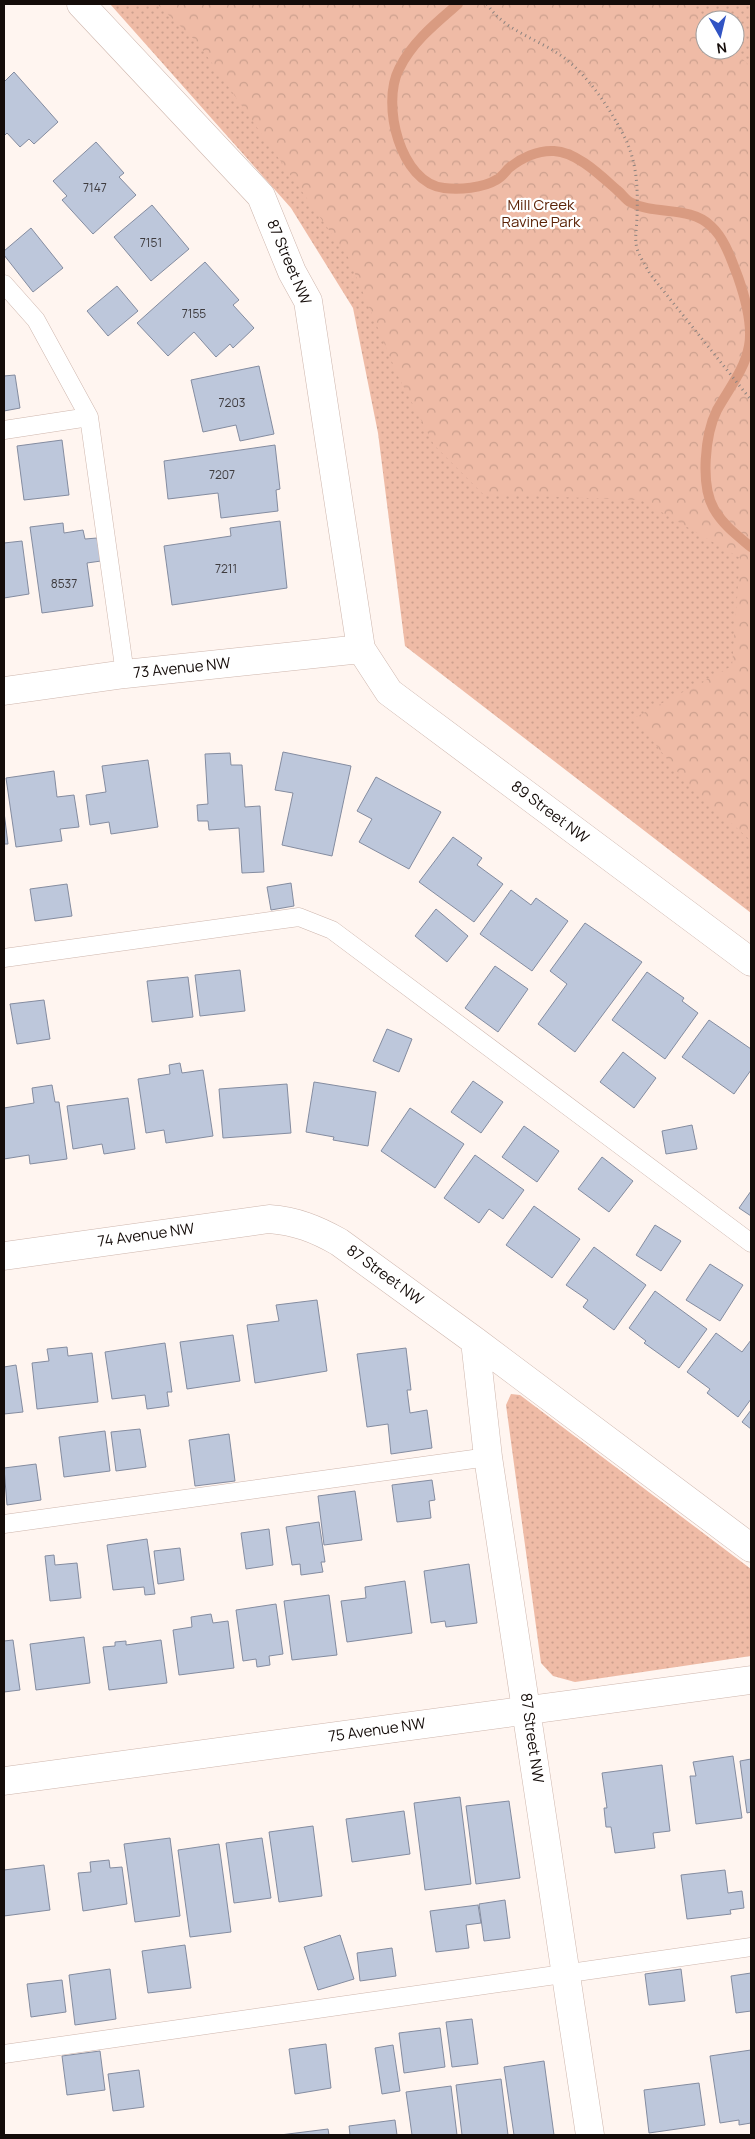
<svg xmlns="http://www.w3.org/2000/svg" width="755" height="2139" font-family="Manrope,sans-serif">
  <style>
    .grass { fill: url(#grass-dots); fill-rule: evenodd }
    .forest { fill: url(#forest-crowns) }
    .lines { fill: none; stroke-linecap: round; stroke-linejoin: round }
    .stream { stroke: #d99b81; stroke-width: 10 }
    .building { fill: #bdc7db; stroke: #848ca0 }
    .lane-casing { stroke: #ceb6ad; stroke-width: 19 }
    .street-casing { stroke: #ceb6ad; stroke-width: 29 }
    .path { stroke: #8c837f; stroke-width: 3; stroke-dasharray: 1 4; stroke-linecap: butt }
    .lane { stroke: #fff; stroke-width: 18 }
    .street { stroke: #fff; stroke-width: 28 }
    .labels { text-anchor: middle; stroke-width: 4.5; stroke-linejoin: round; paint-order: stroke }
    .number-label { font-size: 12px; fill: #3e3b3e }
    .park-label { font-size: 15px; fill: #5b2307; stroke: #fff }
    .street-label { font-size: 15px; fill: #140c09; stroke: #fff }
  </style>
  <defs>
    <pattern id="grass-dots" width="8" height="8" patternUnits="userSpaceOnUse" patternTransform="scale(1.25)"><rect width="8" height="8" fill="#efbba6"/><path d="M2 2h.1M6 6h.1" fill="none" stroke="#cca08e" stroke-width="1.8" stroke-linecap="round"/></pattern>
    <pattern id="forest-crowns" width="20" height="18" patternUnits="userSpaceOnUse" patternTransform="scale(1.25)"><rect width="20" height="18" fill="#efbba6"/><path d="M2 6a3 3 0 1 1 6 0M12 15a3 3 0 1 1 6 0" fill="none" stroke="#cca08e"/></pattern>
  </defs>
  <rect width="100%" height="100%" fill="#fff5f0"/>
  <!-- grass -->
  <path class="grass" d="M110 4H751V913L405 646 378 433 353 308 291 208ZM705 20H735V50H705Z
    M511 1394 520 1395 751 1569V1656L575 1682 553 1676 541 1663 506 1405Z"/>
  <!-- forest -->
  <path class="forest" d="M157 4H691L705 22V50H733L751 67V841L685 781 634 718 732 666 740 558 641 500 483 494 434 445 398 376 348 257 197 42Z"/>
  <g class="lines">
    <!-- stream -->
    <path class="stream" d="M458 4C436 23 412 42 399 69 381 104 400 183 444 188 459 190 483 188 496 180 501 178 505 172 509 168 521 158 538 150 554 151 577 152 601 176 617 190 622 194 626 200 630 202 655 216 689 205 711 226 725 239 731 259 738 277 745 297 753 325 749 346 745 369 728 390 717 410 705 434 700 485 714 509 723 525 738 536 751 547"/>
  </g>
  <!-- building -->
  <path class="building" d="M14 72 58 122 34 144 29 139 20 147 7 133 4 136V82Z
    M96 142 124 173 119 177 136 195 93 234 62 200 67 196 53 181Z
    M152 205 189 249 151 281 114 237Z
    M31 228 63 268 33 292 4 255V251Z
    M205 262 239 300 233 305 254 328 233 348 230 344 216 357 194 332 168 356 137 323Z
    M117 286 138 311 108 336 87 311Z
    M259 366 274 434 240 441 236 425 203 432 191 380Z
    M15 375 20 408 4 411V376Z
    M62 440 69 495 24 500 17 446Z
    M275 445 280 489 276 490 278 511 221 518 218 493 168 499 164 461Z
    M280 521 287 588 172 605 164 546 231 536 230 528Z
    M63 523 64 533 83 530 85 539 97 538 101 561 87 563 93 606 42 613 30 527Z
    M22 541 29 594 4 598V543Z
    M283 752 351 766 332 856 282 845 293 793 275 790Z
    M230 753 231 765H242L245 807 260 806 264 872 242 873 239 828 209 830 208 821H198L197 805 208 804 205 754Z
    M148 760 158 827 111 834 109 822 90 825 86 795 106 792 102 766Z
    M54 771 57 797 74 795 79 827 60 829 62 841 16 847 6 778Z
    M376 777 441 812 409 869 359 842 372 819 357 811Z
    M4 812 8 844H4Z
    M453 837 482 858 477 865 503 884 474 922 419 882Z
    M291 883 294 906 271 910 267 887Z
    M67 884 72 916 35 921 30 889Z
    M511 890 531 905 536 898 568 921 532 971 480 934Z
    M436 909 468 936 447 962 415 936Z
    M585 923 642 962 575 1052 538 1024 567 984 550 971Z
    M495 966 528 989 498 1032 465 1008Z
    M240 970 245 1011 200 1016 195 975Z
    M647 972 684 998 682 1001 698 1013 665 1059 612 1020Z
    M188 977 193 1017 152 1022 147 981Z
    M44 1000 50 1039 17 1044 10 1004Z
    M709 1020 751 1049V1070L734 1094 682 1057Z
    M387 1029 412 1039 399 1072 373 1061Z
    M623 1052 656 1078 634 1108 600 1082Z
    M180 1063 182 1073 203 1070 213 1136 166 1143 164 1130 146 1133 138 1079 170 1074 169 1065Z
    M473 1081 503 1102 481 1133 451 1112Z
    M314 1082 376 1092 368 1146 333 1140 334 1137 306 1132Z
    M287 1084 291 1133 223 1138 219 1089Z
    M52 1085 55 1102H59L67 1159 30 1164 29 1155 4 1159V1108L34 1103 32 1088Z
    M128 1098 135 1149 104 1154 102 1144 73 1149 67 1106Z
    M410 1108 464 1144 435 1188 381 1151Z
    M692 1125 697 1149 666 1154 662 1131Z
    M524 1126 559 1151 537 1182 502 1157Z
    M475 1155 524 1190 503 1219 489 1209 479 1223 444 1198Z
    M602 1157 633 1181 609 1212 578 1189Z
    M751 1191V1216L739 1208Z
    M534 1206 580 1239 552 1278 506 1245Z
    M655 1225 681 1241 661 1271 636 1255Z
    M594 1247 646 1285 614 1330 583 1307 588 1300 566 1285Z
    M710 1264 743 1285 720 1321 686 1300Z
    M655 1291 707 1329 679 1368 644 1343 646 1341 629 1328Z
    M317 1300 327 1371 255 1383 247 1325 279 1321 276 1305Z
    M716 1333 742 1352 751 1340V1399L738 1417 707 1393 710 1389 687 1372Z
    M233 1335 240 1381 187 1389 180 1342Z
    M165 1343 172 1392H167L169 1406 147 1409 145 1395 112 1399 105 1352Z
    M67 1347 68 1356 92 1353 98 1402 37 1409 32 1363 49 1361 47 1349Z
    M406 1348 411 1390H407L410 1413 427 1410 432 1448 391 1454 388 1424 367 1427 357 1354Z
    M16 1365 23 1412 4 1414V1367Z
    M751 1410V1429L742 1422Z
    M140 1429 146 1467 116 1471 111 1432Z
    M105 1431 110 1471 64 1477 59 1437Z
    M229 1434 235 1481 195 1486 189 1440Z
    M36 1464 41 1500 7 1505 4 1468Z
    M432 1480 435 1500 429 1501 431 1518 397 1522 392 1485Z
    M355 1491 362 1540 324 1545 318 1496Z
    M319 1522 325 1562H321L323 1572 301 1575 300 1564 292 1565 286 1527Z
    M269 1529 273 1565 246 1569 241 1533Z
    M147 1539 155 1594 145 1595 144 1587 113 1590 107 1545Z
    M180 1548 184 1580 158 1584 154 1551Z
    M54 1555 55 1565 77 1563 81 1598 50 1601 45 1556Z
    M469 1564 477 1623 446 1627 445 1621 431 1623 424 1571Z
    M405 1581 412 1633 347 1642 341 1601 366 1598 365 1587Z
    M329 1595 337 1655 292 1660 284 1601Z
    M276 1604 283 1654 269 1656 270 1665 257 1667 256 1659 243 1661 236 1610Z
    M211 1614 213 1623 228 1621 234 1668 179 1675 173 1630 192 1627 191 1617Z
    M84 1637 90 1683 36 1690 30 1644Z
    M13 1640 20 1690 4 1692V1641Z
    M161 1640 167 1683 109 1690 103 1647 115 1646V1642L126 1641V1645Z
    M733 1756 742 1818 696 1824 690 1776H696L693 1762Z
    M751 1759V1812L747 1813 740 1761Z
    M662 1765 670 1831 653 1833 655 1848 615 1853 611 1827H606L604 1808H607L602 1773Z
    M460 1797 471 1884 425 1890 414 1803Z
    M509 1801 520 1878 476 1884 466 1806Z
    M404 1811 410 1854 352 1862 346 1819Z
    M313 1826 322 1896 279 1902 269 1832Z
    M170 1838 180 1916 135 1922 124 1844Z
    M262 1838 271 1898 234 1903 226 1843Z
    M219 1844 231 1932 190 1937 178 1850Z
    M109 1860 110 1868 122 1867 127 1904 83 1911 78 1873 91 1872 90 1862Z
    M44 1865 50 1910 4 1916V1870Z
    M725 1870 728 1893 742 1891 744 1908 730 1910 731 1914 687 1919 681 1875Z
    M505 1900 510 1938 484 1941 479 1904Z
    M478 1905 481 1923 466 1925 469 1948 436 1952 430 1911Z
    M340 1935 354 1979 318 1990 304 1947Z
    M185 1945 191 1988 148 1993 142 1951Z
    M392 1948 396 1976 360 1981 357 1953Z
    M110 1969 116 2019 75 2025 69 1975Z
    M681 1969 685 2001 649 2005 645 1974Z
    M751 1973V2011L736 2013 731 1976Z
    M62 1980 66 2012 31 2017 27 1984Z
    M472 2019 478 2064 452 2067 446 2022Z
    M440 2028 445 2067 404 2073 399 2033Z
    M326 2044 331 2088 295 2094 289 2049Z
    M393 2045 400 2091 382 2094 375 2048Z
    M751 2050V2123L739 2125V2120L720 2123 710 2056Z
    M100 2051 105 2090 67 2095 62 2056Z
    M544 2061 554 2135H514L504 2067Z
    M139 2070 144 2107 113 2111 108 2074Z
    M501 2079 508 2135H462L456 2085Z
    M699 2083 705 2125 649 2133 644 2090Z
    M451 2086 457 2135H412L406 2092Z
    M395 2120 397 2135H350L349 2126Z
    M328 2129 329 2135H280Z"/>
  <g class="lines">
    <!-- lane casing -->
    <g class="lane-casing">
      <path id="lane" d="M4 284 36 320 89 417 125 674
        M4 430 89 417
        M4 958 299 917 332 930 751 1243
        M4 1524 488 1457
        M4 2054 751 1947"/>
    </g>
    <!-- street casing -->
    <g class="street-casing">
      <path id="street" d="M81 4 261 196 292 272 308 301 361 649 389 692 751 962
        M4 691 125 674 361 649
        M4 1256 269 1219C296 1221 316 1229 339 1242L475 1341 751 1548
        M475 1341 488 1457 590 2135
        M4 1781 751 1680"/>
    </g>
    <!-- path -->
    <path class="path" d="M487 4C506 33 541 39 567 60 590 79 608 106 622 132 637 160 638 185 637 216 637 225 635 234 636 243 637 254 645 264 650 274L751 400"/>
    <!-- lane -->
    <use href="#lane" class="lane"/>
    <!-- street -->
    <use href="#street" class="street"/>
  </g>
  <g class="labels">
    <!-- number labels -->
    <g class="number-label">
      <text x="95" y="192">7147</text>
      <text x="151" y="247">7151</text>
      <text x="194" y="318">7155</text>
      <text x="232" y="407">7203</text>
      <text x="222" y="479">7207</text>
      <text x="226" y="573">7211</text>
      <text x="64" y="588">8537</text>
    </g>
    <!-- park labels -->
    <g class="park-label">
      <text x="541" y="210">Mill Creek<tspan x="541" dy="17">Ravine Park</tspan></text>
    </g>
    <!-- street labels -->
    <g class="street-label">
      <text transform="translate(289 262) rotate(67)" y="5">87 Street NW</text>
      <text transform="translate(182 668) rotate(-6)" y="5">73 Avenue NW</text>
      <text transform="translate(550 812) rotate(37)" y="5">89 Street NW</text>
      <text transform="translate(146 1235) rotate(-8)" y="5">74 Avenue NW</text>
      <text transform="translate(385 1275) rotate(36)" y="5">87 Street NW</text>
      <text transform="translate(377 1730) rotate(-8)" y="5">75 Avenue NW</text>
      <text transform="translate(532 1738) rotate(82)" y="5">87 Street NW</text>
    </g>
  </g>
  <!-- border -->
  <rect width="755" height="2139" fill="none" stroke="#140c09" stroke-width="10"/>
  <!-- north arrow -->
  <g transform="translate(720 35) rotate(172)"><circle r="24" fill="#ffffff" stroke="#a19e9d"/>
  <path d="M0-4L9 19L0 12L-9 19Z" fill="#3154c4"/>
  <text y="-8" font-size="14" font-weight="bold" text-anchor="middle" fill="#140c09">N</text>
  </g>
</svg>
